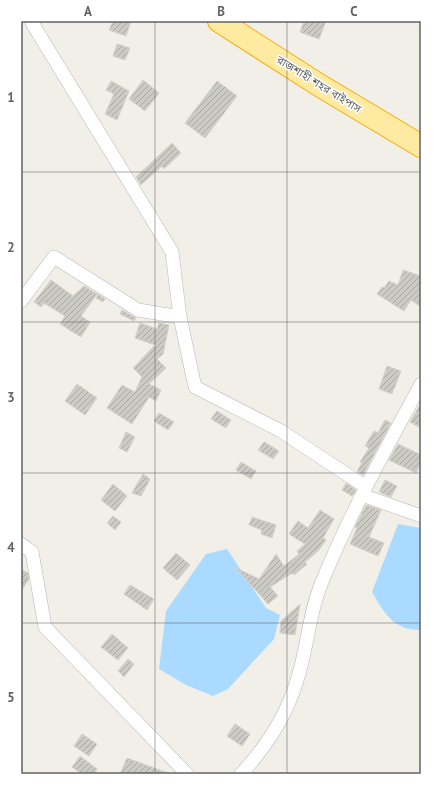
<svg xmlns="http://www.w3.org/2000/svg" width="442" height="795" font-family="'PT Sans','Noto Sans Bengali',sans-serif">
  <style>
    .water { fill: #aadaff }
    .building { fill: url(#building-hatch); stroke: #d6d1c6 }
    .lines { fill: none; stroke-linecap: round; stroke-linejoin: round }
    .minor-casing { stroke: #b5b8bc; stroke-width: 14 }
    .trunk-casing { stroke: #f9ab00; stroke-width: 24 }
    .minor { stroke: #fff; stroke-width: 13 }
    .trunk { stroke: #feeaa1; stroke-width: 22 }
    .grid { fill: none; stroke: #5f6368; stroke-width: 1; stroke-opacity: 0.55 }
    .labels { text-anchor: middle; stroke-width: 3; stroke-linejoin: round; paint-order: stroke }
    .street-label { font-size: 11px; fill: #5f6368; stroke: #fff }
    .neatline { fill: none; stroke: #5f6368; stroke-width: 1.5 }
    .grid-label { font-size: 13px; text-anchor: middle; font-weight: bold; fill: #5f6368 }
  </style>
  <defs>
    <pattern id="building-hatch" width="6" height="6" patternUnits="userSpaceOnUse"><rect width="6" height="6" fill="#cccac5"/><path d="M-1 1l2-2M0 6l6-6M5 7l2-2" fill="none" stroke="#a9a8a4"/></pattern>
  </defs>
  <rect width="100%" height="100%" fill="#f1efe8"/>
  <!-- water -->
  <path class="water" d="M398 524 421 528V630C393 630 385 614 372 592Z
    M227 549 266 608 280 615 274 639 228 689 213 696 186 685 159 669 166 611 206 554Z"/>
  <!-- building -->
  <path class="building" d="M113 21H131L126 36 109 30Z
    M304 21H326L319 39 300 32Z
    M117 44 130 48 125 60 113 56Z
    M143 80 159 93 145 111 129 99Z
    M111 81 129 91 117 120 105 114 114 94 106 90Z
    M217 81 237 96 205 138 185 123Z
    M172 143 181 153 164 169 162 166 141 185 136 177Z
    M403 270 421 276V307L411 300 404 311 377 294 382 287 384 288 389 281 398 285Z
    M51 280 73 296 84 286 97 294 81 316 90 322 81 337 60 324 65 316 44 303 41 307 34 302Z
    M98 294 105 299 103 302 96 298Z
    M122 310 136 318 134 321 120 314Z
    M140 323 157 329 159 323 169 325 163 354 157 359 166 368 149 384 161 390 156 401 149 397 132 424 107 408 122 385 135 392 142 377 133 368 155 345 135 338Z
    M387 366 401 371 392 394 379 389Z
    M77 384 97 398 85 415 65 401Z
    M421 403V428L410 422Z
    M217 411 231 420 226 428 211 419Z
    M159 413 174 422 168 430 154 421Z
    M385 420 391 423 363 475 357 471 362 463 360 462 369 448 365 446 374 431 378 433Z
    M126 432 135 437 127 452 119 448Z
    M264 442 279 451 273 459 258 450Z
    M398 444 421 455V462L416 473 389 460Z
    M241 462 256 471 251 479 236 470Z
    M143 474 150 479 141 496 132 493Z
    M385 480 397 486 391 497 379 492Z
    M346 483 356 490 352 496 342 490Z
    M113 484 127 496 115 511 101 500Z
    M366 505 381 510 369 537 384 543 378 556 350 544 357 528 355 527Z
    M320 510 334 519 323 538 326 540 318 551 305 562 307 564 294 575 292 573 270 587 278 596 268 604 236 568 259 579 276 554 284 566 299 554 297 551 305 544 289 534 298 521 308 528Z
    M113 516 121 522 115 530 107 523Z
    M252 517 276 525 272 538 261 534 262 530 249 525Z
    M176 553 190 565 177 580 163 568Z
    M21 569 28 573 29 579 21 591Z
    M130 585 154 599 147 610 124 594Z
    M300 604 295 635 280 633 281 621Z
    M112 634 128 648 118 660 101 647Z
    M128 659 134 664 124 677 118 671Z
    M235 724 250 734 242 746 227 736Z
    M82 734 97 744 89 756 74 746Z
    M80 756 97 769 94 774H82L72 767Z
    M127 758 168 773 167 774H120Z"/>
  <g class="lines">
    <!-- minor casing -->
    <g class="minor-casing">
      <path id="minor" d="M34 21 32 23 172 252 180 317
        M21 301 54 257 138 310 180 317 195 387 281 431 366 487
        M362 495 421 516
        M21 544 32 552 45 627 187 774
        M241 774C269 744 290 710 300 670 308 641 310 610 322 582 350 513 386 449 421 384"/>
    </g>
    <!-- trunk casing -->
    <g class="trunk-casing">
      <path id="trunk" d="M219 21 319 85 421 146"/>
    </g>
    <!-- minor -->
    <use href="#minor" class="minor"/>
    <!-- trunk -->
    <use href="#trunk" class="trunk"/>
  </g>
  <!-- grid -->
  <path class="grid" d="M155 21V774M287 21V774M21 172H421M21 322H421M21 473H421M21 623H421"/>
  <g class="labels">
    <!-- street labels -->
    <g class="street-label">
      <text transform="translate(319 84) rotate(32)" y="4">রাজশাহী শহর বাইপাস</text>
    </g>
  </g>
  <!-- border -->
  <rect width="442" height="795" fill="none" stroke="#ffffff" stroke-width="44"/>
  <rect x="22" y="22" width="398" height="751" class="neatline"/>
  <g class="grid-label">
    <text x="88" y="16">A</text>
    <text x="221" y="16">B</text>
    <text x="354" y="16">C</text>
    <text x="11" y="102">1</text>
    <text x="11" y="252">2</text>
    <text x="11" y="402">3</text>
    <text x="11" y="552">4</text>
    <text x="11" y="702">5</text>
  </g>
</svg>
